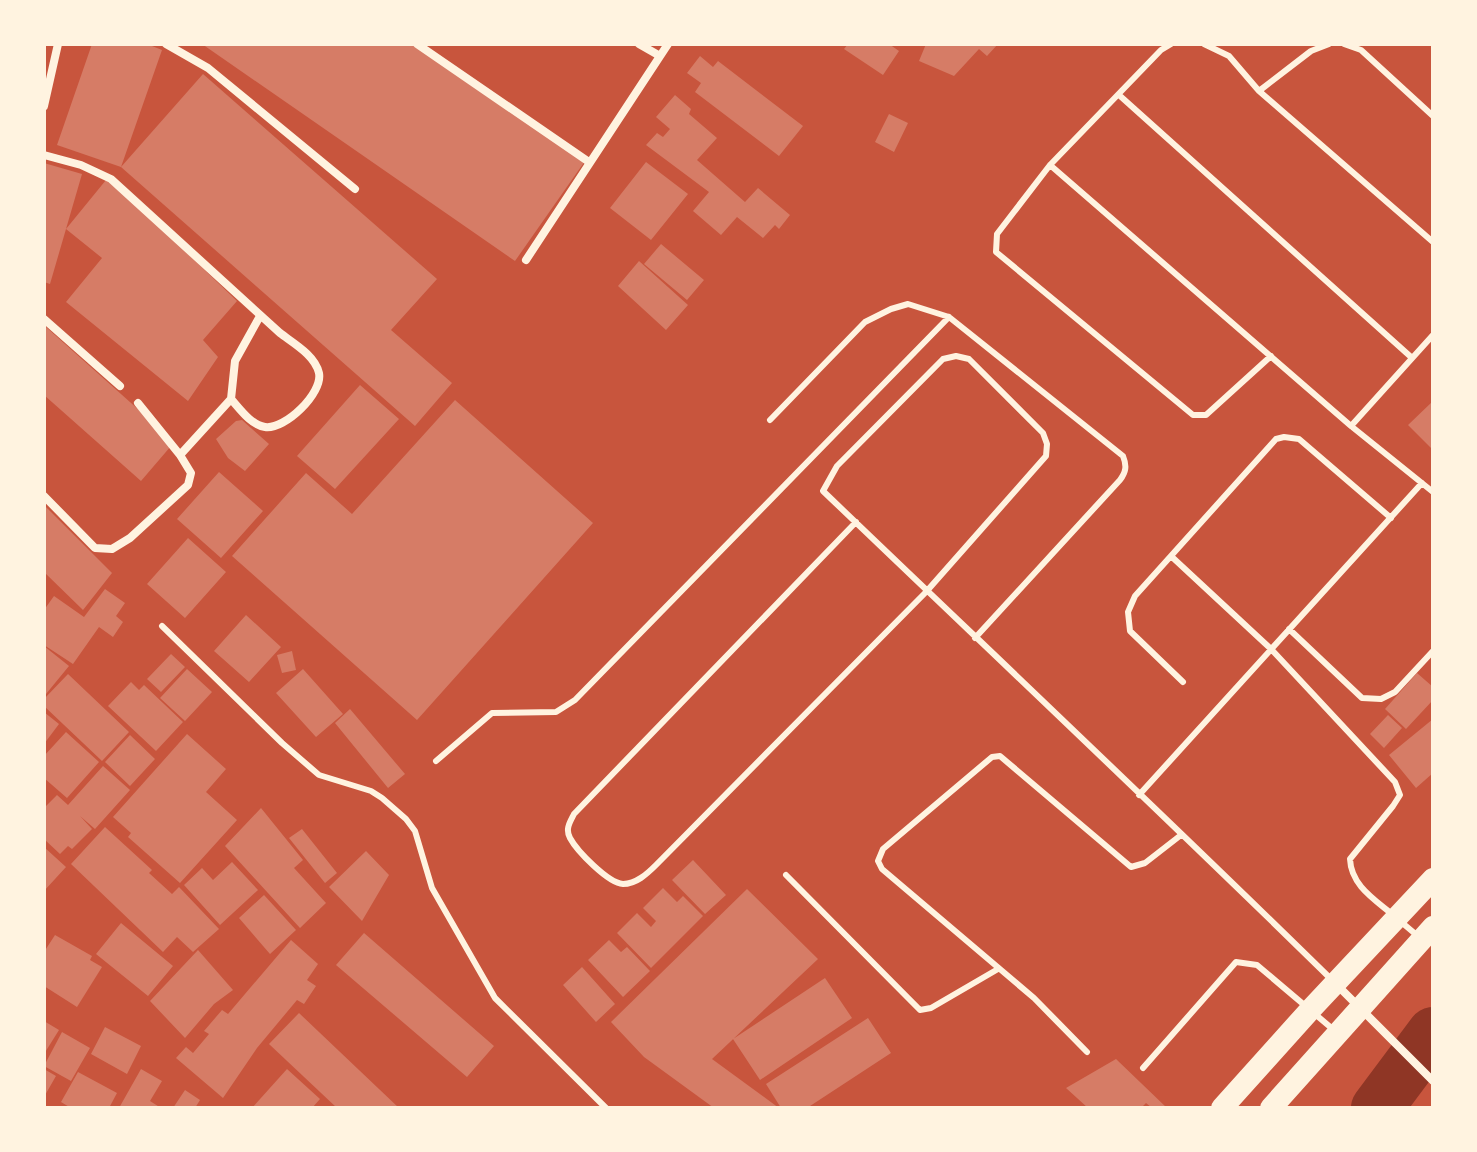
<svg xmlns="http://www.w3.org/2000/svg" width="1477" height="1152" font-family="'PT Sans',sans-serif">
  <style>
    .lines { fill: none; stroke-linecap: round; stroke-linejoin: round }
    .river { stroke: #8f3625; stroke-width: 52 }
    .building { fill: #d67c66 }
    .service { stroke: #fff3e0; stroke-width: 6 }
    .minor { stroke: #fff3e0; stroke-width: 8 }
    .trunk { stroke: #fff3e0; stroke-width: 22 }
  </style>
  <rect width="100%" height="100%" fill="#c8553d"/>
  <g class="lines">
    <!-- river -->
    <path class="river" d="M1377 1108 1433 1033"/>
  </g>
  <!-- building -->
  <path class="building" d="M92 44H147L162 50 121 167 57 145Z
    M202 44H416L585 161 515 261Z
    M848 44H889L899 51 883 75 844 49Z
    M926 44H998L987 56 979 49 954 76 919 61Z
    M700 56 713 67 718 61 803 126 779 156 695 92 701 83 687 73Z
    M203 74 437 279 391 330 452 383 415 426 121 167Z
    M675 95 691 109 689 114 717 138 697 160 745 202 758 188 790 215 779 229 775 225 763 238 737 217 721 235 693 211 709 192 646 145 657 133 663 137 670 129 656 117Z
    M889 114 908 123 894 152 875 142Z
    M646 162 688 194 651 240 610 208Z
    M44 163 82 174 50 284 44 282Z
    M106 180 142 210 237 301 203 340 218 357 188 401 66 302 102 258 66 229Z
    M661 244 704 280 687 300 644 264Z
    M639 261 688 305 666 330 618 286Z
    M46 327 140 411 171 446 141 481 44 395V330Z
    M360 385 399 419 335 489 297 456Z
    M455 400 593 523 417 720 232 556 306 473 352 514Z
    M1433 401V450L1408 425Z
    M242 420 269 444 245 471 228 458 216 439 236 421Z
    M219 472 263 511 221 558 177 519Z
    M44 505 112 573 83 610 44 572Z
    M188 538 226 572 185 618 147 584Z
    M105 589 125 603 116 616 123 622 113 637 99 627 73 664 44 645V610L54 596 84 617Z
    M246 615 281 647 249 682 214 651Z
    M44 646 69 666 46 694 44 693Z
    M292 651 296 670 282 673 277 655Z
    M171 654 185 667 161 692 147 679Z
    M187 669 212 692 185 721 160 698Z
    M303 669 343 714 316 737 276 693Z
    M1417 673 1433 687V700L1406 729 1385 709Z
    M68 674 129 732 102 761 44 706V699Z
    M131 682 139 690 144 685 183 722 156 751 108 706Z
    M350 709 405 774 388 788 335 723Z
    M44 712 59 724 44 744Z
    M1388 715 1402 728 1384 748 1370 734Z
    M1433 719V773L1416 788 1389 755Z
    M66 732 99 762 67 798 44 778V756Z
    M187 734 226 769 206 792 237 820 180 883 128 837 131 833 113 817Z
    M130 735 155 759 130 786 105 762Z
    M103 766 130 790 95 829 80 816 92 829 72 849 68 846 60 854 44 839V808L57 795 68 805Z
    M261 808 303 860 294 868 326 903 300 928 225 846Z
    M105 827 152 870 149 873 172 894 179 887 219 929 193 952 177 937 163 952 71 864Z
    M302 829 337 873 325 883 289 838Z
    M44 847 66 867 44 891Z
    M366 851 389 875 362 921 329 887Z
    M693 860 726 895 705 914 672 880Z
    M232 862 258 890 220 925 184 885 202 868 213 880Z
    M663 888 677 902 683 896 703 916 651 968 617 933 637 913 651 927 656 921 643 908Z
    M747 889 818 959 712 1059 779 1108H714L644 1057 611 1022Z
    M264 895 296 930 270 954 239 918Z
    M121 923 173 966 148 996 96 954Z
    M364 933 494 1046 467 1077 336 965Z
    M55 935 92 956 90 960 102 967 77 1007 44 986V952Z
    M291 940 318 964 307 980 316 986 304 1004 297 1000 257 1048 223 1098 176 1058 186 1047 193 1053 209 1034 204 1031 222 1010 228 1014Z
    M609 940 621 952 627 947 650 971 623 997 588 960Z
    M198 950 233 990 214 1004 185 1038 150 1001Z
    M582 967 615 1004 596 1022 563 985Z
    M825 978 852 1018 760 1080 733 1039Z
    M299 1013 399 1108H337L269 1044Z
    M868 1018 891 1053 807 1108H781L766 1084Z
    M44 1021 59 1030 44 1054Z
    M105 1027 141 1046 127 1074 91 1054Z
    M62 1032 90 1048 71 1081 44 1066Z
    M1116 1059 1167 1108H1152L1146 1103 1141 1108H1088L1066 1088Z
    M44 1069 56 1076 44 1097Z
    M141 1069 162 1081 150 1101 161 1108H119Z
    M287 1069 320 1099 312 1108H252Z
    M78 1072 117 1093 109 1108H71L61 1102Z
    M185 1090 200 1100 195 1108H173Z"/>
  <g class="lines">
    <!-- service -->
    <path class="service" d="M1171 44 1161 50 1050 165 997 234 996 252 1193 415H1206L1271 356
      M1204 44 1229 56 1259 91 1433 242
      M1344 44 1361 50 1433 116
      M1259 91 1311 51 1329 44
      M1119 95 1411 357
      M1050 165 1351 426 1433 492
      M770 420 865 322 891 309 908 304 949 317 1123 456C1127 466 1126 472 1120 480L975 638
      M1351 426 1433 335
      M856 522 574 814C570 822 565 829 570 838 577 851 608 883 623 884 636 884 647 874 656 865L926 592 1046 456 1047 444 1043 433 969 359 956 356 943 359 837 466 823 491C993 654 1164 815 1332 980
      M1172 557 1271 649 1395 782 1400 795 1393 806 1350 859C1351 885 1374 899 1392 914
      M162 626 282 743 319 775 371 791 382 798 406 819 415 831 432 888 495 998 606 1108
      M1289 629 1362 698 1381 699 1395 692 1433 651
      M1183 682 1130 631 1128 612 1135 596 1276 439 1284 437 1299 439 1391 518
      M436 761 492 713 556 712 575 700 949 317
      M1139 795 1422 483
      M786 875 920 1010 931 1008 998 969
      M1400 921 1419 937
      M1087 1052 1034 998 882 869 878 861 883 849 992 757 1000 756 1131 867 1145 863 1181 835
      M1143 1068 1236 962 1257 965 1335 1031"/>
    <!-- minor -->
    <path class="minor" d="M166 44 208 68 355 189
      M417 44 589 162
      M639 44 660 56
      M44 106 58 44
      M44 155 81 165 111 179 280 333C293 343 315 355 319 373 323 393 285 430 265 427 251 425 240 409 231 399
      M526 260 668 44
      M44 319 120 386
      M231 399 235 361 260 316
      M180 455 231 399
      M44 496 95 548 112 549 130 538 188 485 191 473 180 455 138 403
      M1337 985 1433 1081"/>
    <!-- trunk -->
    <path class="trunk" d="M1222 1108 1311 1009 1433 879
      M1271 1108 1433 927"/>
  </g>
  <!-- border -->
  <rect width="1477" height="1152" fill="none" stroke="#fff3e0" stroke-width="92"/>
</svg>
